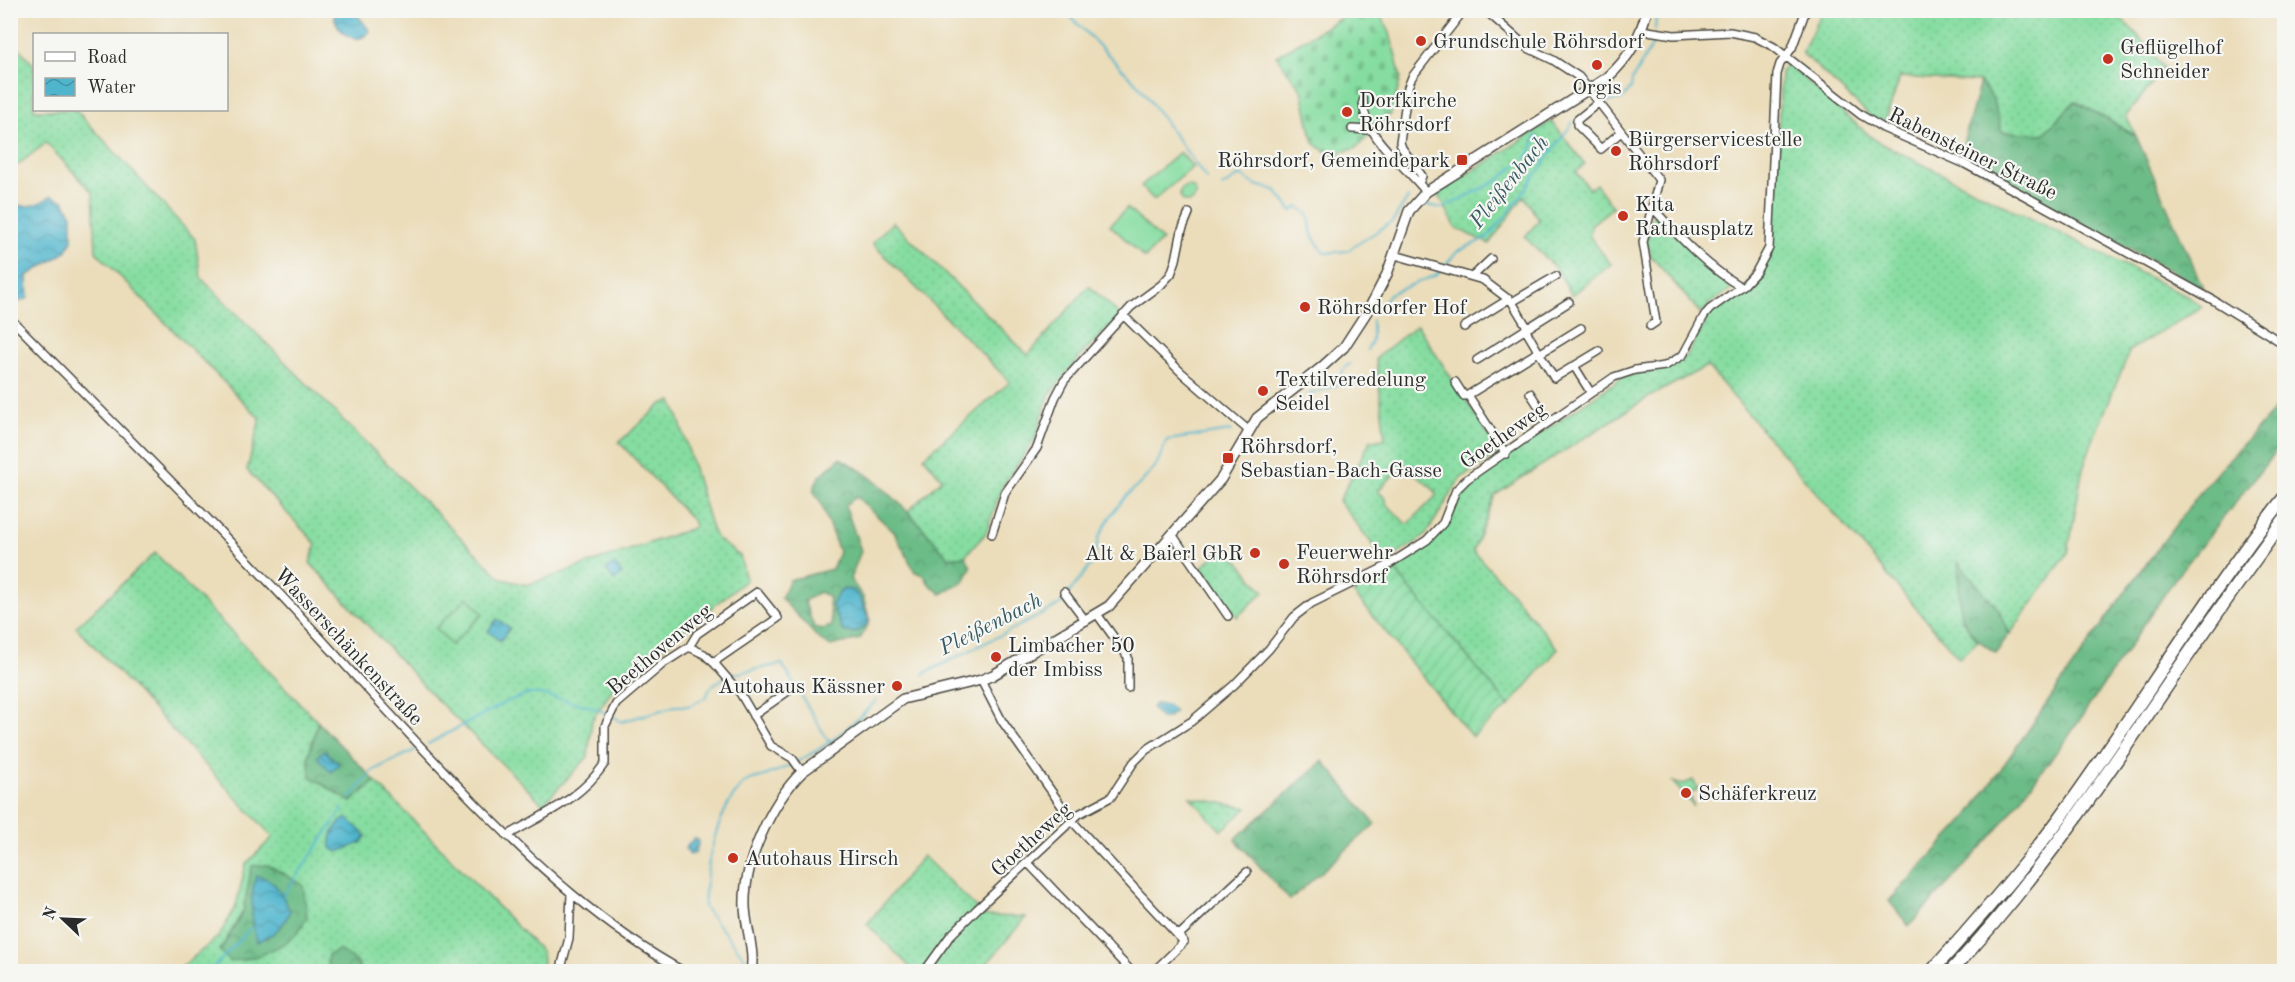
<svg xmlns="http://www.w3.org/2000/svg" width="2295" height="982" font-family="'Old Standard TT',serif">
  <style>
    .grass { fill: url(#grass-dots); stroke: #588466; stroke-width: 1.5; fill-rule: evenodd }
    .forest { fill: url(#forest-crowns); stroke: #4c7459; stroke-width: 1.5; fill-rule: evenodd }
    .cemetery { fill: url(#cemetery-stones); stroke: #588466; stroke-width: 1.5 }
    .garden { fill: url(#garden-furrows); stroke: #588466; stroke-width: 1.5 }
    .pitch { fill: #86dda1; stroke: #588466; stroke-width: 1.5 }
    .water { fill: url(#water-waves); stroke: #3c707c; stroke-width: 1.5 }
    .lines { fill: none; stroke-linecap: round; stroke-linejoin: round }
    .stream { stroke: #4eb5cd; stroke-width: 2 }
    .minor-casing { stroke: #484640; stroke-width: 10 }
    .tertiary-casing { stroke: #484640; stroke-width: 12 }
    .motorway-casing { stroke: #484640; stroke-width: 15 }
    .minor { stroke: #fff; stroke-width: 7 }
    .tertiary { stroke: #fff; stroke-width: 9 }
    .motorway { stroke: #fff; stroke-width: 12 }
    .poi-dot { fill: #c8321e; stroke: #f6f6f2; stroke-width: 2 }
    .labels { text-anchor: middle; stroke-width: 4.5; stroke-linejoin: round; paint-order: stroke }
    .poi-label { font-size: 21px; fill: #2b2b2b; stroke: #f6f6f2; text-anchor: start }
    .street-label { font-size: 21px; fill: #2b2b2b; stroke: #f6f6f2 }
    .water-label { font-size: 22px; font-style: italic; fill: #375b64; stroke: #f6f6f2 }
  </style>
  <defs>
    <pattern id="grass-dots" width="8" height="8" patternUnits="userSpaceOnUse" patternTransform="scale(1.5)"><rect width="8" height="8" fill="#86dda1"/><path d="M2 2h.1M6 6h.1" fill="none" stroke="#74be8b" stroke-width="1.8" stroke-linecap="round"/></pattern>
    <pattern id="forest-crowns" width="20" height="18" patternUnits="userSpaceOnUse" patternTransform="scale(1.5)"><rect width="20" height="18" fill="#6cbc87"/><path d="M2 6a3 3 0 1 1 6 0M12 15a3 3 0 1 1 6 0" fill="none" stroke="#59996f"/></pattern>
    <pattern id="cemetery-stones" width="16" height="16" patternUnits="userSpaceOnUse" patternTransform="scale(1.5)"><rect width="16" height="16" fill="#86dda1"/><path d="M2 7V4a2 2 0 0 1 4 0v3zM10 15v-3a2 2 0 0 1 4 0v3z" fill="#74be8b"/></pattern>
    <pattern id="garden-furrows" width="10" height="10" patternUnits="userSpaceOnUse" patternTransform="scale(1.5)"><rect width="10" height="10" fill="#86dda1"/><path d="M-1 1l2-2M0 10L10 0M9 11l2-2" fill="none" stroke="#74be8b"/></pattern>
    <pattern id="water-waves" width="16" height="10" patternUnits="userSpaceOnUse" patternTransform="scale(1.5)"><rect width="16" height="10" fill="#4eb5cd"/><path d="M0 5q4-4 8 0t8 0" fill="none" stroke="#4193a7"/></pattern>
  </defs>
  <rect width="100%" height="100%" fill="#f6f6f2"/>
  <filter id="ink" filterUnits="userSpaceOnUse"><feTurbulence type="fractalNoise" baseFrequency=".0167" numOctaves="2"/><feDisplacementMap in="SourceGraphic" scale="12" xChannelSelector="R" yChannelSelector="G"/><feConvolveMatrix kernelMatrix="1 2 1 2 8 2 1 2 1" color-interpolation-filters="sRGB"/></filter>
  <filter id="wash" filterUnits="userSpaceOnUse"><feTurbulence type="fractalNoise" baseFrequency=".008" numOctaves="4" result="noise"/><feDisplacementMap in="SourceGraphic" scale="24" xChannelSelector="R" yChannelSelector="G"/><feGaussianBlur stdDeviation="1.35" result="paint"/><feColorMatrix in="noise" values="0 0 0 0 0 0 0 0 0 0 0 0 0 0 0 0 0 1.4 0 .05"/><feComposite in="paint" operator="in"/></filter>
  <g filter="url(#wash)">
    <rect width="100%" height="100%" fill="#ebddba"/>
    <!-- grass -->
    <path class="grass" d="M2111 10 2135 32 2164 69 2126 116 2136 136 2075 101 2044 134 2001 132 1992 97 1980 82 1900 77 1883 128 1802 53 1822 11Z
      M11 39 34 65V110H76L195 239 201 278 502 579 527 585 693 528 695 525 693 521 619 442 662 404 672 401 678 416 712 529 717 539 740 556 746 580 615 686 592 720 588 757 543 804 436 699 310 563 316 544 247 470 260 419 96 252 93 193 46 143 11 170Z
      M1786 63 1876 141 2190 298 2202 307 2130 350 2091 445 2082 472 2068 553 2010 634 1998 609 1961 619 1978 641 1959 658 1707 366 1647 398 1495 495 1473 551 1509 590 1558 649 1509 706 1392 567 1425 548 1447 521 1461 492 1496 464 1623 377 1672 366 1687 355 1710 314 1741 292 1772 254 1781 73Z
      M1551 121 1585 164 1576 172 1589 189 1596 184 1613 207 1591 225 1590 237 1611 264 1572 295 1558 271 1525 237 1539 220 1524 196 1489 244 1456 228 1438 193Z
      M1654 213 1718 276 1734 287 1710 304 1701 314 1652 257 1646 242Z
      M893 222 1028 355 1089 286 1121 316 1085 351 1049 395 1035 439 1002 487 986 533 965 556 949 558 908 511 942 479 924 457 1010 382 872 243Z
      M1417 325 1500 453 1461 478 1425 536 1386 562 1339 501 1370 441 1385 439 1376 358ZM1404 464 1435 491 1436 496 1407 525 1386 503V499L1378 491Z
      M1225 545 1264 592 1237 617 1201 568Z
      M155 553 318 722 308 758 351 802 375 781 542 952 544 971H359V964L327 963 333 971H177L219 936 236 906 246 864 273 837 76 627ZM243 912 230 961 220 950Z
      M1693 780 1698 789 1690 794 1694 807 1673 782 1682 785Z
      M1190 797 1247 808 1221 831Z
      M923 856 985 916 1026 917 980 972 914 971 867 924Z"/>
    <!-- forest -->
    <path class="forest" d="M1980 82 1992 97 2002 132 2044 134 2075 101 2136 136 2203 288 1959 158Z
      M2284 399V441L2174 580 2070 734 1994 834 1909 926 1889 901 1968 816 2120 599 2204 487Z
      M840 458C884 481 917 521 949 558L965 556 971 567 964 582 941 594 929 584 924 575 915 572 894 532 857 497 845 505 861 551 850 579 863 597 870 621 860 639 830 646 818 638 781 598 790 580 832 569 839 552 820 501 813 490 819 477ZM819 592 828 596 832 626 822 629 814 627 804 601Z
      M1958 562 1998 609 2009 634 1996 653C1953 626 1961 608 1958 562Z
      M318 722 375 781 351 802 311 777 308 758Z
      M1323 761 1375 824 1290 900 1235 839Z
      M268 865 303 885 307 917C303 923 299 933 293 937 277 950 251 960 230 961L220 951 243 912 252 866Z
      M339 950 359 964V971H333L327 963 328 955Z"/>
    <!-- cemetery -->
    <path class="cemetery" d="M1353 11H1379L1390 33 1401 78 1391 114 1355 149 1344 151 1336 158 1315 144 1311 133 1302 90 1276 56Z"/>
    <!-- garden -->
    <path class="garden" d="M1392 567 1509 706 1472 737 1352 591Z"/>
    <!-- pitch -->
    <path class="pitch" d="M1180 152 1193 167 1154 200 1141 186Z
      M1180 194a8 8 0 1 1 16 0a8 8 0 1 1-16 0Z
      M1127 208 1162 240 1145 258 1110 225Z
      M468 597 483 614 451 645 436 628Z"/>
    <!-- water -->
    <path class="water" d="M338 11H354L370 31C356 48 338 32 334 16Z
      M51 196 64 201 72 215V240L66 252 27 276 28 298 16 303 11 286V205L15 204C28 209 40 204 51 196Z
      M614 564 622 574 614 581 606 570Z
      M843 589 853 590 859 596 869 620 866 626 854 633 843 631 832 606 837 595Z
      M497 619 510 628 500 641 488 631Z
      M1155 704 1167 705 1175 711 1167 718H1161L1152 708Z
      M324 750 339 764 331 772 317 757Z
      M347 818 366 836 361 843 338 852 331 848C330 835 335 824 347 818Z
      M694 838 699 841 695 853 690 855 685 849Z
      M256 876C276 878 282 895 290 911 283 928 273 935 257 942 251 922 250 895 256 876Z"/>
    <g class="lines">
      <!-- stream -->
      <path class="stream" d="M1064 10 1140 87 1207 180
        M1655 29 1657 10
        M1606 102 1624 98 1631 88 1632 80 1654 42 1655 35
        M1525 158 1531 152 1536 136 1542 141 1545 147 1552 150
        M1222 187 1240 175 1256 185 1275 190 1292 211 1298 207C1317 218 1306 222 1313 237 1316 242 1321 248 1325 253L1347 251 1393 221 1408 198
        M1425 205 1443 208 1499 180 1517 164
        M1376 313 1389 294 1436 275 1458 251 1487 238 1507 215 1573 122
        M1367 350 1372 341V320
        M1308 395 1339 384 1344 368 1350 364
        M1069 593 1093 562 1099 537 1110 517 1126 496 1142 482 1157 464 1167 440 1231 431
        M923 674 1043 614 1060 604 1065 598
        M728 675 782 664 829 742
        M615 717 621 722 675 706H690L706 697 710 688 723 678
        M428 744 504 703 527 694H540L589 706 606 713
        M350 799 372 771 415 750
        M283 896 343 809
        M748 962 704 907C706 867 714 816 742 785 749 778 758 779 767 775 781 770 796 763 809 755 835 741 856 721 877 700
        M201 972 213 968
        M214 972 213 968 252 927"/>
    </g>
  </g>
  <g filter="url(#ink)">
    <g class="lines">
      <!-- minor casing -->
      <g class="minor-casing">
        <path id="minor" d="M1485 10 1528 48 1553 60 1579 77 1659 180 1643 242 1656 322 1650 326
          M1641 30 1674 35 1730 32 1755 37 1774 47 1861 115 1883 128 1965 164 2025 196 2213 300 2284 344
          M1363 101C1364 139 1405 164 1426 192
          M1598 103 1577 120V125L1601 149 1621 132
          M1352 129 1370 130
          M1419 183 1422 176 1402 148 1400 142 1408 87 1412 77 1464 10
          M1652 207C1678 236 1707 267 1741 287
          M1395 255 1483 280 1512 302 1527 327
          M1473 276 1491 259
          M1512 302 1556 276
          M1123 315 1182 373 1248 430
          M10 318C104 414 200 508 291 606 351 671 410 737 472 800 536 865 604 928 685 972
          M1464 327 1509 299
          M1525 329 1554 378 1574 366 1591 393
          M1539 354 1581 328
          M1477 360 1569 302
          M1574 366 1599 351
          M1455 382 1464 396 1468 395 1506 454
          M1530 393 1549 422
          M1468 395 1538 352
          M992 534 1005 493 1037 448 1055 398 1064 381 1131 307 1161 285 1171 274 1176 260 1182 230 1189 213
          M1172 534 1228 616
          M1064 592 1086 621
          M1097 614 1128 657V688
          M689 647 704 654 715 664
          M981 680 1002 721 1073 822 1184 942 1153 972
          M753 716 787 692
          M507 836C545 813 580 800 605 763V726L616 704 664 663 689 647 697 634 757 592 778 618 718 659 715 664 740 693 771 746 792 758 802 772
          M1028 863 1132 972
          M1178 936 1247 872
          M560 972 569 938 571 894
          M924 972 950 936 977 909 1079 814 1111 797 1134 762 1146 750 1192 721 1234 685 1269 649 1294 617 1312 603 1383 568 1427 540 1443 523 1456 490 1467 479 1614 377 1635 370 1665 366 1683 355 1704 316 1710 309 1744 285 1756 272 1769 248 1777 74 1780 64 1792 48 1806 10"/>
      </g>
      <!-- tertiary casing -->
      <g class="tertiary-casing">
        <path id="tertiary" d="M751 972C755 950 746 929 745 907 743 863 771 803 802 772L903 699 981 680 993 675 1109 606 1221 479 1257 418 1322 367 1344 347 1370 307 1387 274 1409 211 1426 192 1608 77C1629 58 1640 38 1647 10"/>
      </g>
      <!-- motorway casing -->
      <g class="motorway-casing">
        <path id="motorway" d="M1931 972C1976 922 2020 872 2060 818 2137 713 2203 600 2284 498
          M1950 972C2081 833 2170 670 2284 520"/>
      </g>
      <!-- minor -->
      <use href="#minor" class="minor"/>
      <!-- tertiary -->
      <use href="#tertiary" class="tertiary"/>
      <!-- motorway -->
      <use href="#motorway" class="motorway"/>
    </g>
  </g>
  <!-- markers -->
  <g class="poi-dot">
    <circle cx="1421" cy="41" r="6"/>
    <circle cx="2108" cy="59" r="6"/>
    <circle cx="1597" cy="65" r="6"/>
    <circle cx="1347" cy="112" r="6"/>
    <circle cx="1616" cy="151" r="6"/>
    <rect x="1456" y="154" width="12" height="12" rx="3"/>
    <circle cx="1623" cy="216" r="6"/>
    <circle cx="1305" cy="307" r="6"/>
    <circle cx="1263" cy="391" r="6"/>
    <rect x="1222" y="452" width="12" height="12" rx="3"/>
    <circle cx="1255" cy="553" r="6"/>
    <circle cx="1284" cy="564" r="6"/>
    <circle cx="996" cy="657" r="6"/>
    <circle cx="897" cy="686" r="6"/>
    <circle cx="1686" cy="793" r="6"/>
    <circle cx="733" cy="858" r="6"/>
  </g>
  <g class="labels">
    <!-- poi labels -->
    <g class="poi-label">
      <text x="1433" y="48">Grundschule Röhrsdorf</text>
      <text x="2120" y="54">Geflügelhof<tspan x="2120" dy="24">Schneider</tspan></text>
      <text x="1597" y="94" text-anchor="middle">Orgis</text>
      <text x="1359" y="107">Dorfkirche<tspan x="1359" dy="24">Röhrsdorf</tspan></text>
      <text x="1628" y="146">Bürgerservicestelle<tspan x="1628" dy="24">Röhrsdorf</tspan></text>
      <text x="1450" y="167" text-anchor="end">Röhrsdorf, Gemeindepark</text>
      <text x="1635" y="211">Kita<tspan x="1635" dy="24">Rathausplatz</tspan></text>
      <text x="1317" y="314">Röhrsdorfer Hof</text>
      <text x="1275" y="386">Textilveredelung<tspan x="1275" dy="24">Seidel</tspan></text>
      <text x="1240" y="453">Röhrsdorf,<tspan x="1240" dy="24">Sebastian-Bach-Gasse</tspan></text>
      <text x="1296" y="559">Feuerwehr<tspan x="1296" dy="24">Röhrsdorf</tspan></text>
      <text x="1243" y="560" text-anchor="end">Alt &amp; Baierl GbR</text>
      <text x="1008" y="652">Limbacher 50<tspan x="1008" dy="24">der Imbiss</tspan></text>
      <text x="885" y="693" text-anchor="end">Autohaus Kässner</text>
      <text x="1698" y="800">Schäferkreuz</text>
      <text x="745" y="865">Autohaus Hirsch</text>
    </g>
    <!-- street labels -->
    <g class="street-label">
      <text transform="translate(1973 153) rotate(26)" y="7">Rabensteiner Straße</text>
      <text transform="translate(1503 435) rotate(-35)" y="7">Goetheweg</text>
      <text transform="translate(349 646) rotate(47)" y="7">Wasserschänkenstraße</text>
      <text transform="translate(659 649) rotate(-40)" y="7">Beethovenweg</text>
      <text transform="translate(1031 839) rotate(-42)" y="7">Goetheweg</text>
    </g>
    <!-- water labels -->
    <g class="water-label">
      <text transform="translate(1508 181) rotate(-51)" y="8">Pleißenbach</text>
      <text transform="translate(990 623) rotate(-27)" y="8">Pleißenbach</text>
    </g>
  </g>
  <!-- margin -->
  <rect width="2295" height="982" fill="none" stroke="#f6f6f2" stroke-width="36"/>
  <!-- legend -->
  <rect x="33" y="33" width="195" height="78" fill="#f6f6f2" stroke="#a5a5a2" stroke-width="1.5"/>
  <rect x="45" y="52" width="30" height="9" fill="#ffffff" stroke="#a5a5a2" stroke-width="1.5"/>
  <text x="87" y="63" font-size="18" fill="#2b2b2b">Road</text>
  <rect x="45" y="78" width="30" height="18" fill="url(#water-waves)" stroke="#a5a5a2" stroke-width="1.5"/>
  <text x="87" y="93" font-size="18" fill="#2b2b2b">Water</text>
  <!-- north arrow -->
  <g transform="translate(63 919) rotate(293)" stroke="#f6f6f2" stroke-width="4.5" paint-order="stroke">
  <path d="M0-4.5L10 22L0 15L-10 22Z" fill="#2b2b2b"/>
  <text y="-9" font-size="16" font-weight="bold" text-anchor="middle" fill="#2b2b2b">N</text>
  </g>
</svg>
